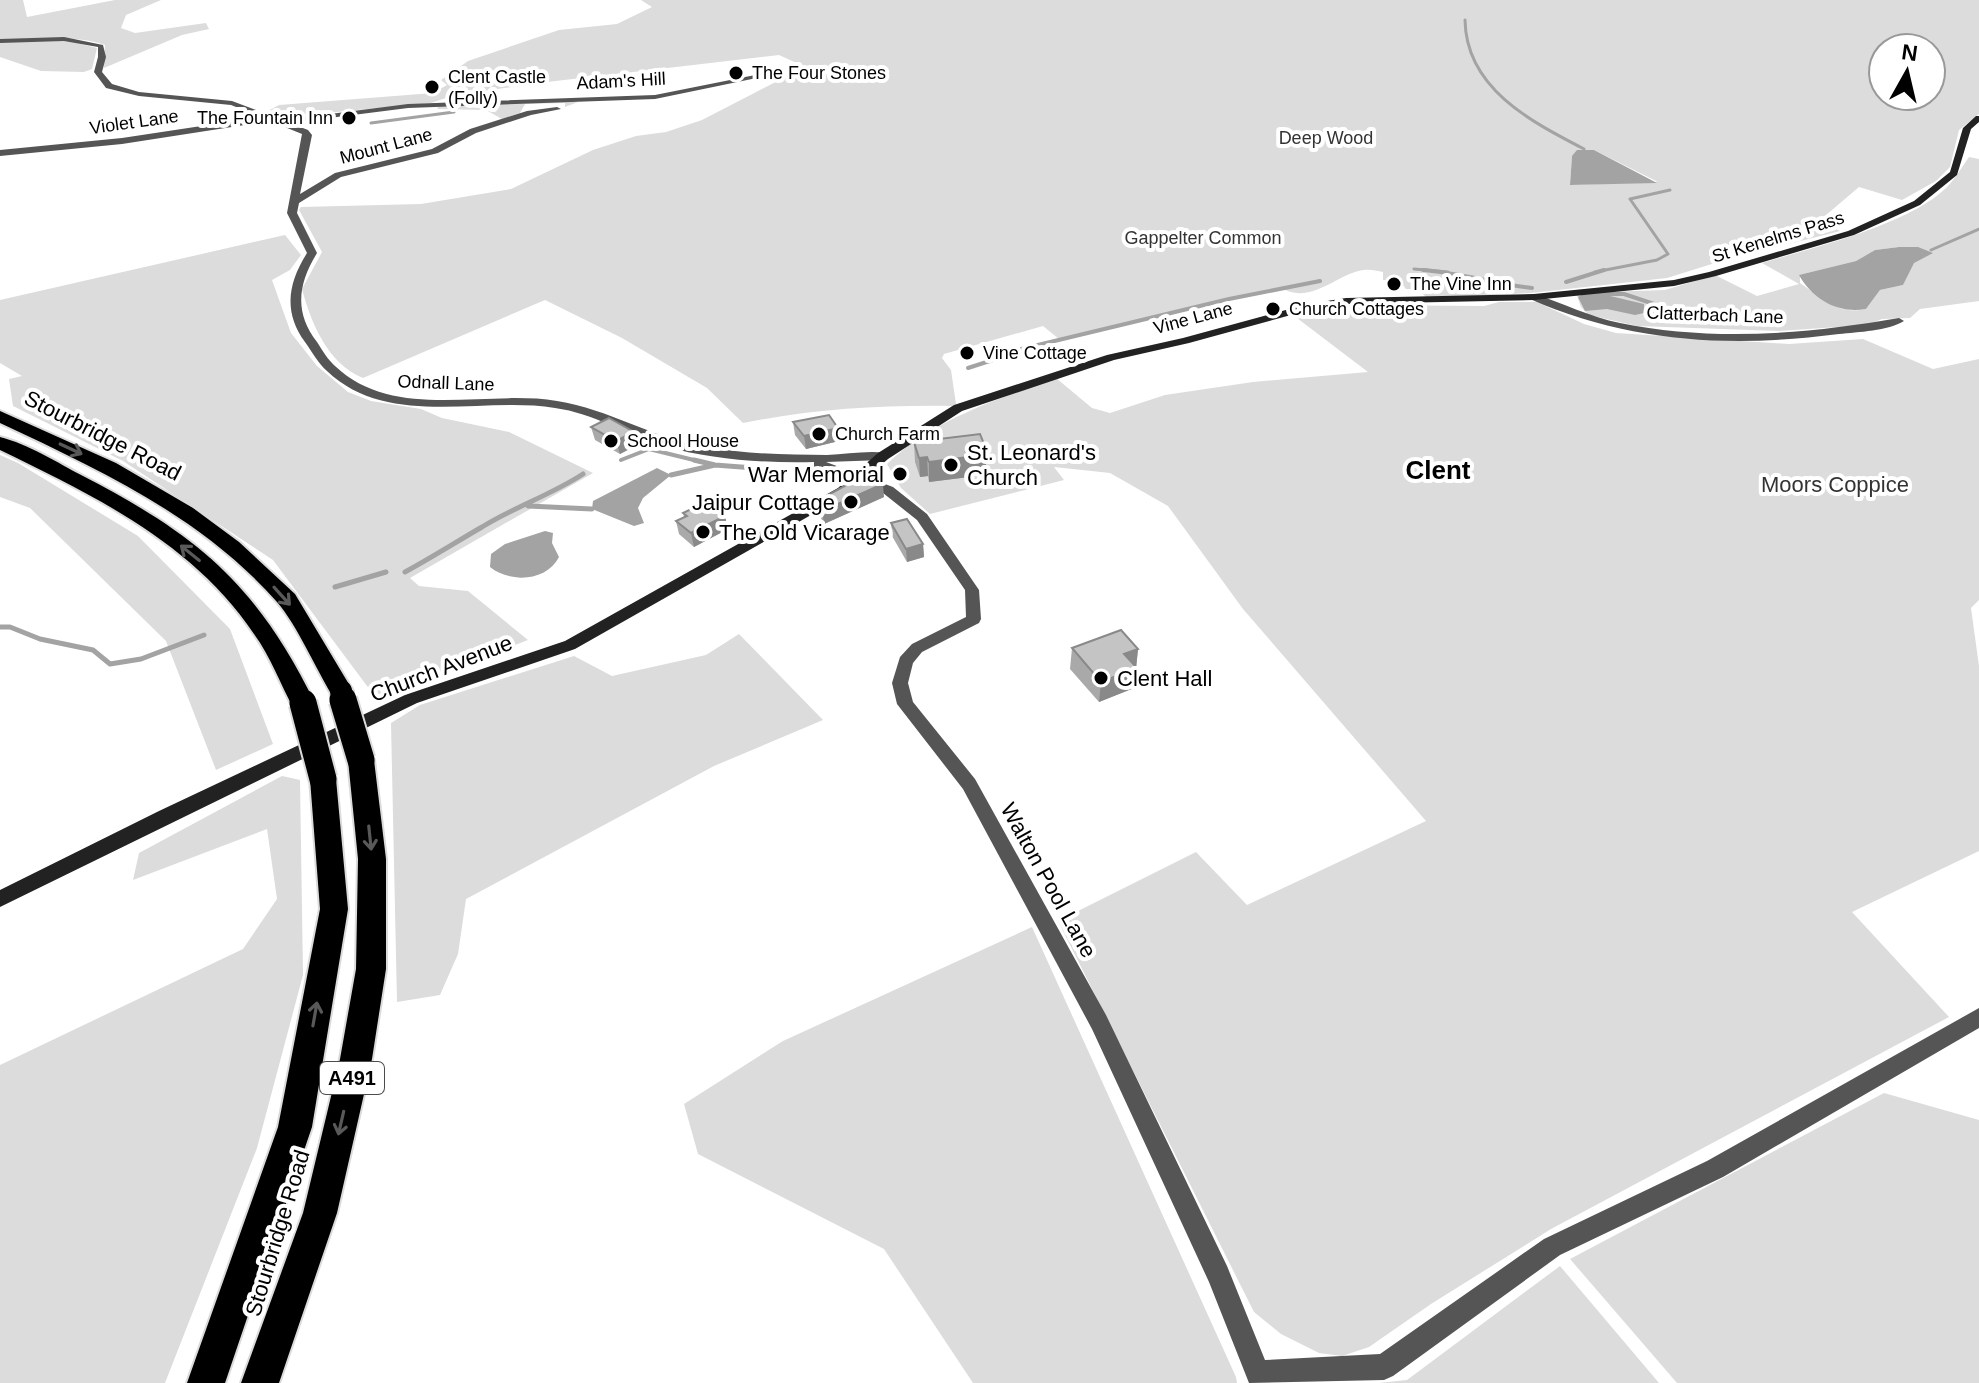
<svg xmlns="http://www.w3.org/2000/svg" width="1979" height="1383" font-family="Helvetica,sans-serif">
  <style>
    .green { fill: #dcdcdc; fill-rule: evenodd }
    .water { fill: #a3a3a3 }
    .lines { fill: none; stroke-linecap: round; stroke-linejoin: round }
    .stream-far2 { stroke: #a3a3a3; stroke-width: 3 }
    .stream-far1 { stroke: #a3a3a3; stroke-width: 4 }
    .stream { stroke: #a3a3a3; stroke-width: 5 }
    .highway-casing { stroke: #dbdbdb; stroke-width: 4 }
    .street { fill: #555; fill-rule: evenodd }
    .secondary { fill: #222; fill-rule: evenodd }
    .highway { fill: #000; fill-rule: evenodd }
    .highway-bridge-far1-casing { stroke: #dbdbdb; stroke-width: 26; stroke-linecap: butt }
    .highway-bridge-casing { stroke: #dbdbdb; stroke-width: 31; stroke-linecap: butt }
    .highway-bridge-far1 { stroke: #000; stroke-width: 22 }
    .highway-bridge { stroke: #000; stroke-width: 27 }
    .wall { fill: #a9a9a9 }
    .shaded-wall { fill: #898989 }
    .building { fill: #c4c4c4; stroke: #898989; stroke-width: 2 }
    .oneway { stroke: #595959 }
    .poi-dot { fill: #000; stroke: #fff; stroke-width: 3 }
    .labels { text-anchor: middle; stroke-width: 8; stroke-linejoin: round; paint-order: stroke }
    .far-poi-label { font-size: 18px; fill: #000; stroke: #fff; text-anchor: start }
    .far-street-label { font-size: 18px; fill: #000; stroke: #fff }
    .far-park-label { font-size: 18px; fill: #333; stroke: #fff }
    .shield { fill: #fff; stroke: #4c4c4c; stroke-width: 2 }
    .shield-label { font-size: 20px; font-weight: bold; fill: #000 }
    .street-label { font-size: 22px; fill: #000; stroke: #fff }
    .poi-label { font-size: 22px; fill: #000; stroke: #fff; text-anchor: start }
    .park-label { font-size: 22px; fill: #333; stroke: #fff }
    .quarter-label { font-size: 26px; font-weight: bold; fill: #000; stroke: #fff }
  </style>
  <rect width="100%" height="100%" fill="#fff"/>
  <!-- green -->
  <path class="green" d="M0 0H23L27 17 115 0H161L126 15 121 28 135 33 206 23 209 29 182 35 104 68 105 45C72 34 34 39 0 40Z
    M641 0H1979V114L1959 130 1950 167 1936 181 1902 200 1859 187 1819 221 1840 231 1715 263 1667 278 1531 293 1427 298 1418 289H1406L1399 280H1383V272C1377 271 1370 269 1364 270 1339 272 1310 307 1280 287L1059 339 1043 326 944 354 942 358 951 370 956 404 952 406C880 405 813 409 743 423L707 388 622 338 545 300 363 378C328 364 311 323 302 289L322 252 299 210 301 207 421 204 511 189 593 150 636 136 666 132 702 120 799 70 801 65 779 55 547 82 455 95 431 103 284 117 266 112 279 105 433 93 447 85 441 80 468 61 559 30 617 24 652 7ZM1883 48H1931V96H1883ZM1594 150 1656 181 1657 182 1570 185 1572 156Z
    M65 40 97 48 92 69 84 72 41 71 0 57V42Z
    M526 102H578L565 107V103L525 104 520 113 502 119 486 110 437 109 439 106Z
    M1969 157 1979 159V301L1920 309 1910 318 1882 319 1867 325 1779 331 1637 326 1589 315 1581 307 1576 293 1665 290 1715 275 1757 296 1799 284 1762 263C1812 248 1911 224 1947 187 1955 179 1962 167 1969 157ZM1899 247H1918L1903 285 1880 290 1866 309C1838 315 1823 299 1800 283V275L1856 261 1875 250Z
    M285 235 301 255 290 270 272 280 291 333 317 366 348 392 371 401 421 409 442 418 509 432 593 473 410 578 419 586 468 591 528 640 376 698 273 560 123 461 13 406 9 379 22 376 0 363V300Z
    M1499 302H1537L1584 324 1616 333 1789 344 1863 339 1933 369 1979 359V600L1971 608 1979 666V851L1852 912 1949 1017 1551 1229 1431 1304 1369 1347 1342 1356 1319 1353 1281 1334 1254 1312 1058 921 1196 852 1247 905 1426 821 1243 609 1168 506 1110 473 1054 467 1064 480 930 514 901 488 887 464C934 419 996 400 1056 378L1092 408 1110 413 1165 395 1253 382 1368 372 1293 315 1350 305 1484 306Z
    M0 455 18 463 138 536 230 629 273 744 216 770 166 641 30 508 0 497Z
    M739 634 823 720 714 766 466 899 458 954 440 995 397 1002 391 723 420 705 574 656 612 676 706 655Z
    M282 776 300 780 303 975 257 1148 165 1383H0V1065L243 949 277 899 267 829 133 880 139 853Z
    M1032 927 1236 1377 1237 1383H973L884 1249 698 1154 684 1104 783 1041Z
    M1884 1093 1979 1120V1383H1677L1570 1259Z
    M1560 1266 1659 1383H1379L1407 1380Z"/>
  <!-- water -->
  <path class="water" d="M1577 150H1594L1657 183 1570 185 1572 156Z
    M1899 247H1918L1933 253 1914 263 1903 285 1880 290 1866 309C1839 314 1813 300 1799 275L1856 261 1875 250Z
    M1583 294 1606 295 1644 304V313L1635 315 1607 309 1585 311 1578 297Z
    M657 468 671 475 643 498 638 508 644 523 634 526 592 509 593 501Z
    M545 531 553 533 552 543 559 557C546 582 510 583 490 567L491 554 505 544Z"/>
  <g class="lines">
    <!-- stream-far2 -->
    <path class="stream-far2" d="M1465 20C1466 88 1530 121 1584 149
      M371 123 454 112
      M1931 250 1979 229
      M1414 269 1448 272
      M1595 272 1657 260 1668 254 1630 199 1670 190"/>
    <!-- stream-far1 -->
    <path class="stream-far1" d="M1423 270C1461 273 1495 284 1532 288
      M1566 282 1604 270
      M1591 294H1624L1654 304
      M1017 350 1229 299 1320 281
      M968 368 1002 357
      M621 460 649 449 702 462"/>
    <!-- stream -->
    <path class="stream" d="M694 460 715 465 781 470
      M671 475 715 465
      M528 506 592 509
      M405 572C431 558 456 542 482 527 514 507 551 495 583 474
      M335 587 386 572
      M0 627H10L40 639 93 650 110 664 141 659 204 635"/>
    <!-- highway casing -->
    <g class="highway-casing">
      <path id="highway" d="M0 411 116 463 193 508 239 542 295 594 353 691 349 697 341 699 333 697C316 669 297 625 277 602 202 517 100 470 0 423Z
        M0 437C28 444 58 463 83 476 199 536 257 585 315 703L312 709 303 712 294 709C280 684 271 657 254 634 194 544 95 496 0 450Z
        M361 750 370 753 374 760 386 859V969L372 1059 337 1213 279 1383H241L303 1213 340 1059 356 969 358 859 348 760 352 753Z
        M323 769 332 772 336 779 348 909 312 1127 225 1383H187L278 1127 320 909 310 779 314 772Z"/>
    </g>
    <!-- street -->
    <path class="street" d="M64 37 103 45 106 57 102 72 112 84 139 92 232 101 283 120 408 104 655 95 770 72 767 76 655 99 408 108 290 123 308 130 312 135 300 194 335 173 432 149 470 129 527 111 557 107 561 109 531 115 476 133 438 153 341 177 299 203 297 213 317 253C298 284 294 312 317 342 322 350 328 360 335 366 394 422 485 389 557 401 609 409 654 439 706 447 746 454 787 455 827 455 847 454 868 450 888 453L889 456 883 460 826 462 893 487 927 514 979 590 981 619 979 623 922 652 913 663 908 683 913 702 975 779 1106 1015 1227 1266 1265 1360 1380 1354 1544 1239 1707 1161 1979 1008V1028L1723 1177 1560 1255 1393 1376 1384 1380 1249 1383 1209 1282 1092 1029 963 789 897 704 892 683 900 657 912 644 966 617 965 590 917 520 883 493 814 467V462C764 463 712 460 664 446 627 435 593 413 555 408 481 396 388 429 327 371 319 364 312 352 305 342 283 312 288 283 307 253L287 213 302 134 270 121 122 144 0 156V150L122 138 261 117 231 105 139 96 106 88 94 72 98 57V47L64 41 0 43V39Z
      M1534 294C1563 303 1590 317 1620 323 1713 342 1807 334 1899 318L1904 321C1888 331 1858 332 1839 334 1731 348 1630 343 1530 299V295Z"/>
    <!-- secondary -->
    <path class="secondary" d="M1976 116H1979V122L1971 129 1957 175 1920 205 1854 235 1716 276 1674 286 1534 300 1346 304 1309 310 1189 343 1114 360 962 411 888 459 848 494 575 649 417 703 0 907V890L159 811 405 695 565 641 838 488 878 453 954 405 1107 355 1183 338 1308 304 1346 298 1534 294 1674 280 1709 272 1848 231 1914 201 1950 172 1963 128Z"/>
    <!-- highway -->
    <use href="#highway" class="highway"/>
    <!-- highway-bridge-far1 casing -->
    <g class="highway-bridge-far1-casing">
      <path id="highway-bridge-far1" d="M341 691 344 702"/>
    </g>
    <!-- highway-bridge casing -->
    <g class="highway-bridge-casing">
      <path id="highway-bridge" d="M343 700 361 760
        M303 703 323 779"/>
    </g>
    <!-- highway-bridge-far1 -->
    <use href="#highway-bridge-far1" class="highway-bridge-far1"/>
    <!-- highway-bridge -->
    <use href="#highway-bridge" class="highway-bridge"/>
  </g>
  <!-- wall -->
  <path class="wall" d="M793 422 839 441 806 449 795 435Z
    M591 427 637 445 620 454 595 440Z
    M914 442 986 469 969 471V477L929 482 928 476 920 477 915 462Z
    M884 497 824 524 819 514 817 501Z
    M683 513 725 516 728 529 694 547 679 534 676 521 684 517Z
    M891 523 923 544 924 557 907 562 892 536Z
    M1072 648 1138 649 1134 688 1099 702 1070 669Z"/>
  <!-- shaded-wall -->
  <path class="shaded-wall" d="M838 428 839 441 806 449 804 436Z
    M634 432 637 445 620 454 616 441Z
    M986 449V469L969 471V477L929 482V462L966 452Z
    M927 457 928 476 920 477 919 458Z
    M883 484 884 497 824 524 822 511Z
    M725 516 728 529 694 547 691 533Z
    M923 544 924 557 907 562 906 549Z
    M1138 649 1134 688 1099 702 1101 682 1124 654Z"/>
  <!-- building -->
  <path class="building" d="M829 415 838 428 804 436 793 422Z
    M609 418 634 432 616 441 591 427Z
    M980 434 986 449 966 452 968 457 929 462 927 457 919 458 914 442Z
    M861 477 883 484 822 511 817 501Z
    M706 502 725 516 691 533 676 521 687 516 683 513Z
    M907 519 923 544 906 549 891 523Z
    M1121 630 1138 649 1124 654 1137 668 1101 682 1072 648Z"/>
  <!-- one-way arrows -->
  <defs><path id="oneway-shaft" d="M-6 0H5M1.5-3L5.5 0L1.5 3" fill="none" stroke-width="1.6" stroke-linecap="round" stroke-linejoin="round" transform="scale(2)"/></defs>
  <g class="oneway">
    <use href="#oneway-shaft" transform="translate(71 449) rotate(25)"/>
    <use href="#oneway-shaft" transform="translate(190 553) rotate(-141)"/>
    <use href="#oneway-shaft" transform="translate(282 596) rotate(48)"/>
    <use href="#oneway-shaft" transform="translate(370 838) rotate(84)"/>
    <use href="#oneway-shaft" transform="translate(315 1014) rotate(-80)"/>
    <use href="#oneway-shaft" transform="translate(341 1123) rotate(103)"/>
  </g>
  <!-- markers -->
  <g class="poi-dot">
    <circle cx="736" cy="73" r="8"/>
    <circle cx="432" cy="87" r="8"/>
    <circle cx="349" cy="118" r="8"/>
    <circle cx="1394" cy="284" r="8"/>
    <circle cx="1273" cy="309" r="8"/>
    <circle cx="967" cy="353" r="8"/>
    <circle cx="819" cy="434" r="8"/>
    <circle cx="611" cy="441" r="8"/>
    <circle cx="951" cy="465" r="8"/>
    <circle cx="900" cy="474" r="8"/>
    <circle cx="851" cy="502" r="8"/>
    <circle cx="703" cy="532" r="8"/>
    <circle cx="1101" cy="678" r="8"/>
  </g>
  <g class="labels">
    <!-- far-poi labels -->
    <g class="far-poi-label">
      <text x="752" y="79">The Four Stones</text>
      <text x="448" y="83">Clent Castle<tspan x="448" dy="21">(Folly)</tspan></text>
      <text x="333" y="124" text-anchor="end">The Fountain Inn</text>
      <text x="1410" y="290">The Vine Inn</text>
      <text x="1289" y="315">Church Cottages</text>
      <text x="983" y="359">Vine Cottage</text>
      <text x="835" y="440">Church Farm</text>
      <text x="627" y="447">School House</text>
    </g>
    <!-- far-street labels -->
    <g class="far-street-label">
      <text transform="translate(621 81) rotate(-3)" y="6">Adam's Hill</text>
      <text transform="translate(134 122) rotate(-8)" y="6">Violet Lane</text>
      <text transform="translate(386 146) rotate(-15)" y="6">Mount Lane</text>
      <text transform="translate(1778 237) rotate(-17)" y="6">St Kenelms Pass</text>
      <text transform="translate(1715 315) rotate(2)" y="6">Clatterbach Lane</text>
      <text transform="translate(1193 318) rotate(-15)" y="6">Vine Lane</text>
      <text transform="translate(446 383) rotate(2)" y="6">Odnall Lane</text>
    </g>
    <!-- far-park labels -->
    <g class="far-park-label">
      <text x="1326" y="144">Deep Wood</text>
      <text x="1203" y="244">Gappelter Common</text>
    </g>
    <!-- shield labels -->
    <rect class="shield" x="320" y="1062" width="64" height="32" rx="6"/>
    <g class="shield-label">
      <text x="352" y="1085">A491</text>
    </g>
    <!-- street labels -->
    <g class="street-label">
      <text transform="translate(103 435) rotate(27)" y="8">Stourbridge Road</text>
      <text transform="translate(441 668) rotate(-21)" y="8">Church Avenue</text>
      <text transform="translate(1049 880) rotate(61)" y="8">Walton Pool Lane</text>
      <text transform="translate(277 1233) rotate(-73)" y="8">Stourbridge Road</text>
    </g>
    <!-- poi labels -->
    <g class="poi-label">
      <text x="967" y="460">St. Leonard's<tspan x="967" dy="25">Church</tspan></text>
      <text x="884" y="482" text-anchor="end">War Memorial</text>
      <text x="835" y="510" text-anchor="end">Jaipur Cottage</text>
      <text x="719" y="540">The Old Vicarage</text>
      <text x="1117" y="686">Clent Hall</text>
    </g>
    <!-- park labels -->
    <g class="park-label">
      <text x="1835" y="492">Moors Coppice</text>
    </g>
    <!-- quarter labels -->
    <g class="quarter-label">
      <text x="1438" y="479">Clent</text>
    </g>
  </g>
  <!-- north arrow -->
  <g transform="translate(1907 72) rotate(8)"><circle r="38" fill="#ffffff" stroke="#999999" stroke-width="2"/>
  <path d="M0-6L14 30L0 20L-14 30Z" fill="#000000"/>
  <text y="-12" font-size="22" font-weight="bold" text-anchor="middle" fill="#000000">N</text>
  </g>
</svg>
